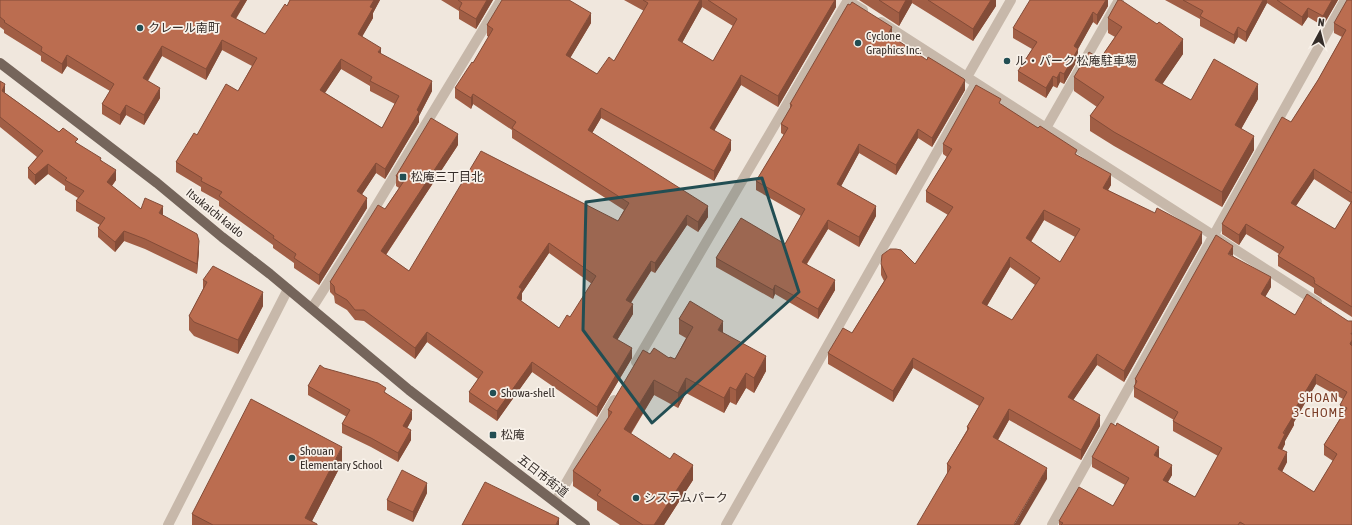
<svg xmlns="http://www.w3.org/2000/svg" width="1352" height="525" font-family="'Asap Condensed','Noto Sans JP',sans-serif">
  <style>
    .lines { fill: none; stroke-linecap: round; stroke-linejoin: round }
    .minor { stroke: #c7b8aa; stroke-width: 10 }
    .major { stroke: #75655b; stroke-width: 10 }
    .wall { fill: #a15e45; fill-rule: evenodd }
    .shaded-wall { fill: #834c38 }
    .building { fill: #bb6d50; stroke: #834c38; fill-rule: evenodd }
    .marked { fill: #224e53; fill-opacity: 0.2; stroke: #224e53; stroke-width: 3; stroke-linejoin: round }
    .poi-dot { fill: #224e53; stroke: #f8f1e9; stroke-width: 1.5 }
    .labels { text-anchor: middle; stroke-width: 3.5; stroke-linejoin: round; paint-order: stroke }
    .poi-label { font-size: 12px; fill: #352d29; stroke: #f8f1e9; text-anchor: start }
    .street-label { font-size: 12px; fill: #352d29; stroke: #f8f1e9 }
    .neighbourhood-label { font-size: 13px; letter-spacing: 1px; fill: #7c3f29; stroke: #f8f1e9 }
  </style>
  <rect width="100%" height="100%" fill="#f0e7dd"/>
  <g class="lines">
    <!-- minor -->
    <path class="minor" d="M847 0 863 10
      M881 22 1317 302
      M967 77 1011 0
      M1046 128 1119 0
      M312 308 361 231 501 0
      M636 362 848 0
      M555 502 614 400
      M168 525 288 289
      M726 525 976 83
      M1052 525 1345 0"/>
    <!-- major -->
    <path class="major" d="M0 63 157 183 222 237 270 274 409 390 585 525"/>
  </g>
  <!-- wall -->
  <path class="wall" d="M0 0H247L236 19 265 34 287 6 290 0H380L373 13V18L362 36 381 54 432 91 419 116V122L385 179 376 173 362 194 367 208 319 285 294 268V263L273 248V245L219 206V201L201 191V187L176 172V162L197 135 238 91 252 66 222 50 206 80 162 56 148 81 160 98 144 125 126 115 120 125 102 114V104L110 91 67 66 62 74 41 61V56L4 33V30L0 27ZM341 69 370 86V91L395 104 382 128 325 93Z
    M441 0H493L476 29 459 19V11Z
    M624 0H836V7L778 107 741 85 714 130 731 150 714 181 601 118 592 133 708 217 698 232 687 225 655 273 651 271 631 303 633 314 617 340 632 358 597 417 532 372 497 421 469 402V392L478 379 427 342 415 359 364 321 355 320 347 310 335 303 334 296 330 292V282L385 209 399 188 396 186V176L458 145 386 255 409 271 618 221 624 210 512 138V130L473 104 471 109 455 98V88L473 63 489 37 487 36V25L591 23 570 58 597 74 614 61 644 11ZM702 7 733 26 713 61 682 43ZM549 253 592 284 570 317 559 328 521 301 522 299V293Z
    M859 0H996V6L973 41 912 3 899 26Z
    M1108 0V6L1097 25 1093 22 1078 49V59L1064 84 1060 82 1057 88 1053 86 1046 98 1018 81V71L1032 49 1013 38V28Z
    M1165 0H1338L1323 26 1308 17 1302 26 1267 3 1246 42 1238 37 1234 44 1200 26V19Z
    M1352 0V317L1314 293V288L1278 266V256L1279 254 1246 234 1239 245 1222 234V224L1291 122 1318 80 1342 37 1334 33V23ZM1314 179 1351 203 1335 229 1296 206Z
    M1108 18 1183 54 1162 84 1191 100 1258 99 1241 129 1254 150 1222 207 1114 146 1090 131V116L1097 107 1074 91V77L1100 59 1115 37 1108 33Z
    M892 37 965 90 932 147 918 138 896 175 859 153 841 186 876 216 859 247 828 229 807 264 835 290 818 319 775 294 773 299 716 267V258L785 244 801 216 756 190V181L784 135 781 133V124L790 109V104Z
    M0 81 5 93 59 132 78 144 101 160 116 180 112 186 141 209 163 215 199 251 197 274 145 249 124 241 115 252 98 237V228L100 225 76 211V201L78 198 65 190V186L48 174 35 185 28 178V168L37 157 0 127Z
    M1001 104 1077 155 1111 185 1108 190 1202 243 1124 382 1097 365 1073 400 1100 426 1081 460 1009 420 998 440 1047 479 947 474V464L967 430V427L979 406 913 368 893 402 828 364V353L852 333 884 281 881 275V264H915L948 215 926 202V191L947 157 943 154V144ZM1044 220 1075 237 1060 262 1031 242ZM1010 267 1035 285 1012 320 987 306Z
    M1233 256 1271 287 1265 297 1295 315 1348 321 1352 525H1059V521L1113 506 1125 485 1092 467V457H1159V458L1172 475 1168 482 1195 497 1218 456 1173 431V421L1174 420 1134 397V387L1135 384V379ZM1316 384 1343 399 1340 405V414L1342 415 1324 445V455L1333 461 1314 492 1282 472 1287 462 1282 450 1285 444V441L1294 425V422Z
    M203 280 263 306 238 354 194 336 189 330V316L203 289Z
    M679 319 723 333 766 371 754 393 746 388 736 405 730 402 724 413 686 393 678 408 654 395 631 434 693 480 664 525H620L597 510V502L573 486V471L608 419V410L650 354 675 359 686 338 679 334Z
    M324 368 386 393 412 419 407 428 411 440 398 462 371 447 342 433V424L347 417 308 395V386Z
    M342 463 312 521 317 525H192V514Z
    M427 493 413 522 387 510V500Z"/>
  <!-- shaded-wall -->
  <path class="shaded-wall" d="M241 0H247L231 26V16Z
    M374 0H380L373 13V18L358 44V34L370 7Z
    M487 0H493L476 29V19Z
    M700 0H702V7L678 50V40Z
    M835 0H836V7L778 107V96Z
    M906 0H912V3L899 26V13Z
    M991 0H996V6L973 41V29Z
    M1106 0H1108V6L1097 25V15Z
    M1263 0H1267V3L1246 42V32Z
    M1332 0H1338L1323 26V16Z
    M1308 8V17L1302 26V17Z
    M1093 12V22L1074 56V46Z
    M591 13V23L566 65V55Z
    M892 27V37L888 34Z
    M1238 27V37L1234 44V35Z
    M1183 39V54L1155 95V80Z
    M222 40V50L206 80V69Z
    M162 46V56L143 88V78Z
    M381 48V58L378 52Z
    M1078 49V59L1064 84V74Z
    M67 55V66L62 74V64Z
    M341 59V69L320 100V90Z
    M1060 72V82L1057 88V78Z
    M741 75V85L710 138V128Z
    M1053 76V86L1046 98V88Z
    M965 80V90L932 147V138Z
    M432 81V91L419 116V122L385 179V169Z
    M5 84V94L2 91Z
    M1258 84V99L1235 140V125Z
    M160 88V98L144 125V115Z
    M473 94V104L471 109V98Z
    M126 105V115L120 125V115Z
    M601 108V118L588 140V130Z
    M918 129V138L896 175V165Z
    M458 134V145L381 262V251Z
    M1254 136V150L1222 207V192Z
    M731 140V150L714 181V171Z
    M859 144V153L837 194V184Z
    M376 163V173L357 202V191Z
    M48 164V174L35 185V175Z
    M1314 169V179L1291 213V203Z
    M116 170V180L107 192V182Z
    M1111 174V185L1103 198V188Z
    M367 198V208L319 285V275Z
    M163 206V216L159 213Z
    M708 206V217L698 232V222Z
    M876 206V216L859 247V237Z
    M1044 210V220L1026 249V238Z
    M687 215V225L655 273V263Z
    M828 220V229L802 271V262Z
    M1246 224V234L1239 245V235Z
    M124 231V241L115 252V242Z
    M1202 232V243L1124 382V371Z
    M199 241V251L197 274V264Z
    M549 243V253L522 293V299L517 308V298L519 287Z
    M1233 246V256L1228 254Z
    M1010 257V267L982 314V303Z
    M651 261V271L626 310V300Z
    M1271 277V287L1261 304V294Z
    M835 280V290L818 319V309Z
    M775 285V294L773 299V290Z
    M263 292V306L238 354V340Z
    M633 304V314L613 347V337Z
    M723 321V336L718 330Z
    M427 332V342L415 359V348Z
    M1352 332V350L1350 344 1351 334Z
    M632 348V358L597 417V407Z
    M1097 354V365L1068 408V397Z
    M766 356V371L754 393V378Z
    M913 358V368L893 402V391Z
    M532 362V372L497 421V411Z
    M746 373V388L736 405V390Z
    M1316 374V384L1294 422V425L1285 441V444L1278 458V448L1292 414Z
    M686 378V393L678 408V393Z
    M654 380V395L624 444V429Z
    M730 387V402L724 413V398Z
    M1009 409V420L993 448V437Z
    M412 410V419L403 436V426Z
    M1100 415V426L1081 460V450Z
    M411 430V440L398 462V453Z
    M342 447V463L310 525 305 518Z
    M1159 447V457L1154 465V455Z
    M1287 452V462L1278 479V469Z
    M693 465V480L664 525H654Z
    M1172 465V475L1163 490V480Z
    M1047 468V479L1020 525H1014Z
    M427 483V493L413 522V512Z
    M559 518V525H556Z"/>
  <!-- building -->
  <path class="building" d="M0 0H241L231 16 265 34 285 4 287 6 290 0H374L370 7 373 8 358 34 381 48 378 52 432 81 417 110 419 112 385 169 376 163 357 191 367 198 319 275 294 258 296 254 273 238 274 236 219 196 222 192 201 181 202 178 176 162 194 133 197 135 226 84 238 91 257 58 222 40 206 69 162 46 143 78 160 88 144 115 126 105 120 115 102 104 114 84 67 55 62 64 41 51 42 47 4 22 5 21 0 17ZM341 59 372 77 370 81 399 96 382 128 320 90Z
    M458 0H487L476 19 459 9 462 3Z
    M502 0H569L591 13 566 55 597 74 609 57 614 61 648 3 643 0H700L678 40 713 61 737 19 708 0H835L778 96 741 75 710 128 731 140 714 171 601 108 588 130 708 206 698 222 687 215 655 263 651 261 626 300 633 304 613 337 632 348 597 407 532 362 497 411 469 392 483 372 427 332 415 348 364 310H355L347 300 335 293 334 286 330 282 378 205 385 209 404 181 396 176 431 118 458 134 381 251 409 271 481 151 618 221 629 203 512 128 516 122 473 94 471 98 455 88 472 62 473 63 493 29 487 25ZM549 243 596 276 570 317 567 315 559 328 517 298 522 289 519 287Z
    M879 0H906L899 13Z
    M928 0H991L973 29Z
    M1030 0H1106L1097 15 1093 12 1074 46 1078 49 1064 74 1060 72 1057 78 1053 76 1046 88 1018 71 1037 42 1013 28Z
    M1118 0H1121L1157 24 1159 22 1183 39 1155 80 1191 100 1214 59 1258 84 1235 125 1254 136 1222 192 1114 132 1090 116 1104 97 1074 77 1089 52 1100 59 1122 27 1108 18Z
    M1183 0H1263L1246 32 1238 27 1234 35 1200 16 1203 11Z
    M1277 0H1332L1323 16 1308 8 1302 17Z
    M1347 0H1352V193L1314 169 1291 203 1335 229 1352 201V307L1314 283 1315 281 1314 280V278L1278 256 1284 247 1246 224 1239 235 1222 224 1282 117 1291 122 1318 80 1346 30 1334 23Z
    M852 2 892 27 888 34 927 60 928 57 964 79 965 80 932 138 918 129 896 165 859 144 837 184 876 206 859 237 828 220 802 262 835 280 818 309 775 285 773 290 716 258 741 218 785 244 805 209 756 181 788 128 781 124 792 105 790 104 848 4 850 5Z
    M0 81 5 84 2 91 59 132 63 128 78 139 75 142 101 158 100 160 116 170 107 182 141 209 145 198 163 206 159 213 197 234 199 241 197 264 145 239 124 231 115 242 98 228 105 218 76 201 84 191 65 180 67 178 48 164 35 175 28 168 43 151 0 117Z
    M976 85 1001 99 999 103 1038 128 1040 126 1077 150 1075 154 1111 174 1103 188 1155 213 1157 208 1202 232 1124 371 1097 354 1068 397 1100 415 1081 450 1009 409 993 437 1047 468 1014 524 1015 525H917L951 467 947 464 969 428 967 427 984 398 913 358 893 391 828 353 843 328 852 333 887 277 881 264 882 255 890 249H896L901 250 915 264 953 207 926 191 952 149 943 144ZM1044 210 1080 229 1060 262 1026 238ZM1010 257 1040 278 1012 320 982 303Z
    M1216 235 1233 246 1228 254 1271 277 1261 294 1295 315 1307 294 1348 321H1352V332L1351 334H1352V340L1350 344 1352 346V525H1245L1240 522 1238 525H1061L1063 523 1059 521 1079 487 1113 506 1129 478 1092 457 1111 423 1116 426 1117 423 1159 447 1154 455 1172 465 1163 480 1195 497 1222 448 1173 421 1178 412 1134 387 1137 381 1135 379ZM1316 374 1347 392 1340 405 1347 408 1324 445 1337 454 1314 492 1278 469 1287 452 1278 448 1285 434 1283 433 1294 415 1292 414Z
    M213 266 263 292 238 340 194 322 189 316 207 282 203 280Z
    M690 301 723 321 718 330 766 356 754 378 746 373 736 390 730 387 724 398 686 378 678 393 654 380 624 429 670 459 674 453 693 465 654 525H643L597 495 601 490 573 471 612 412 608 410 643 350 650 354 654 348 669 358 670 357 675 359 693 327 679 319Z
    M320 365 324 368 378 383 386 388 384 392 412 410 403 426 411 430 398 453 371 438 342 424 350 410 308 386Z
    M251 399 342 447 305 518 317 524V525H213L192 514Z
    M402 470 427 483 413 512 387 500Z
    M485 482 559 518 556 525H462Z"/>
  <!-- marked area -->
  <path class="marked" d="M762 178 799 292 652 423 583 330 586 202Z"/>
  <!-- markers -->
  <g class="poi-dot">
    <circle cx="140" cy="28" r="4"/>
    <circle cx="858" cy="43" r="4"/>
    <circle cx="1007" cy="61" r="4"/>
    <rect x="399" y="173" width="8" height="8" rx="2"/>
    <circle cx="493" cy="393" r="4"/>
    <rect x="489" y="431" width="8" height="8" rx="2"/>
    <circle cx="292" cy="458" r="4"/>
    <circle cx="636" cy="498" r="4"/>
  </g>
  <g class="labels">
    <!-- poi labels -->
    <g class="poi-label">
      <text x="148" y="32">クレール南町</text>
      <text x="866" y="40">Cyclone<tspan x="866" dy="14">Graphics Inc.</tspan></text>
      <text x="1015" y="65">ル・パーク 松庵駐車場</text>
      <text x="411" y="181">松庵三丁目北</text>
      <text x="501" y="397">Showa-shell</text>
      <text x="501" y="439">松庵</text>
      <text x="300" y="455">Shouan<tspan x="300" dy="14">Elementary School</tspan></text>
      <text x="644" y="502">システムパーク</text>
    </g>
    <!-- street labels -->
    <g class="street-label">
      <text transform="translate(215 213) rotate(39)" y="4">Itsukaichi kaido</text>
      <text transform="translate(543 476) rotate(38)" y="4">五日市街道</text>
    </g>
    <!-- neighbourhood labels -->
    <g class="neighbourhood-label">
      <text x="1319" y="402">SHOAN<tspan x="1319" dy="15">3-CHOME</tspan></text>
    </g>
  </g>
  <!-- north arrow -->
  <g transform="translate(1320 32) rotate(7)" stroke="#f8f1e9" stroke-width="3" paint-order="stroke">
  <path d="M0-3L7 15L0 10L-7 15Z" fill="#352d29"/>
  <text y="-6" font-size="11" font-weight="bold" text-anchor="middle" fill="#352d29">N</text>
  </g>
</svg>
